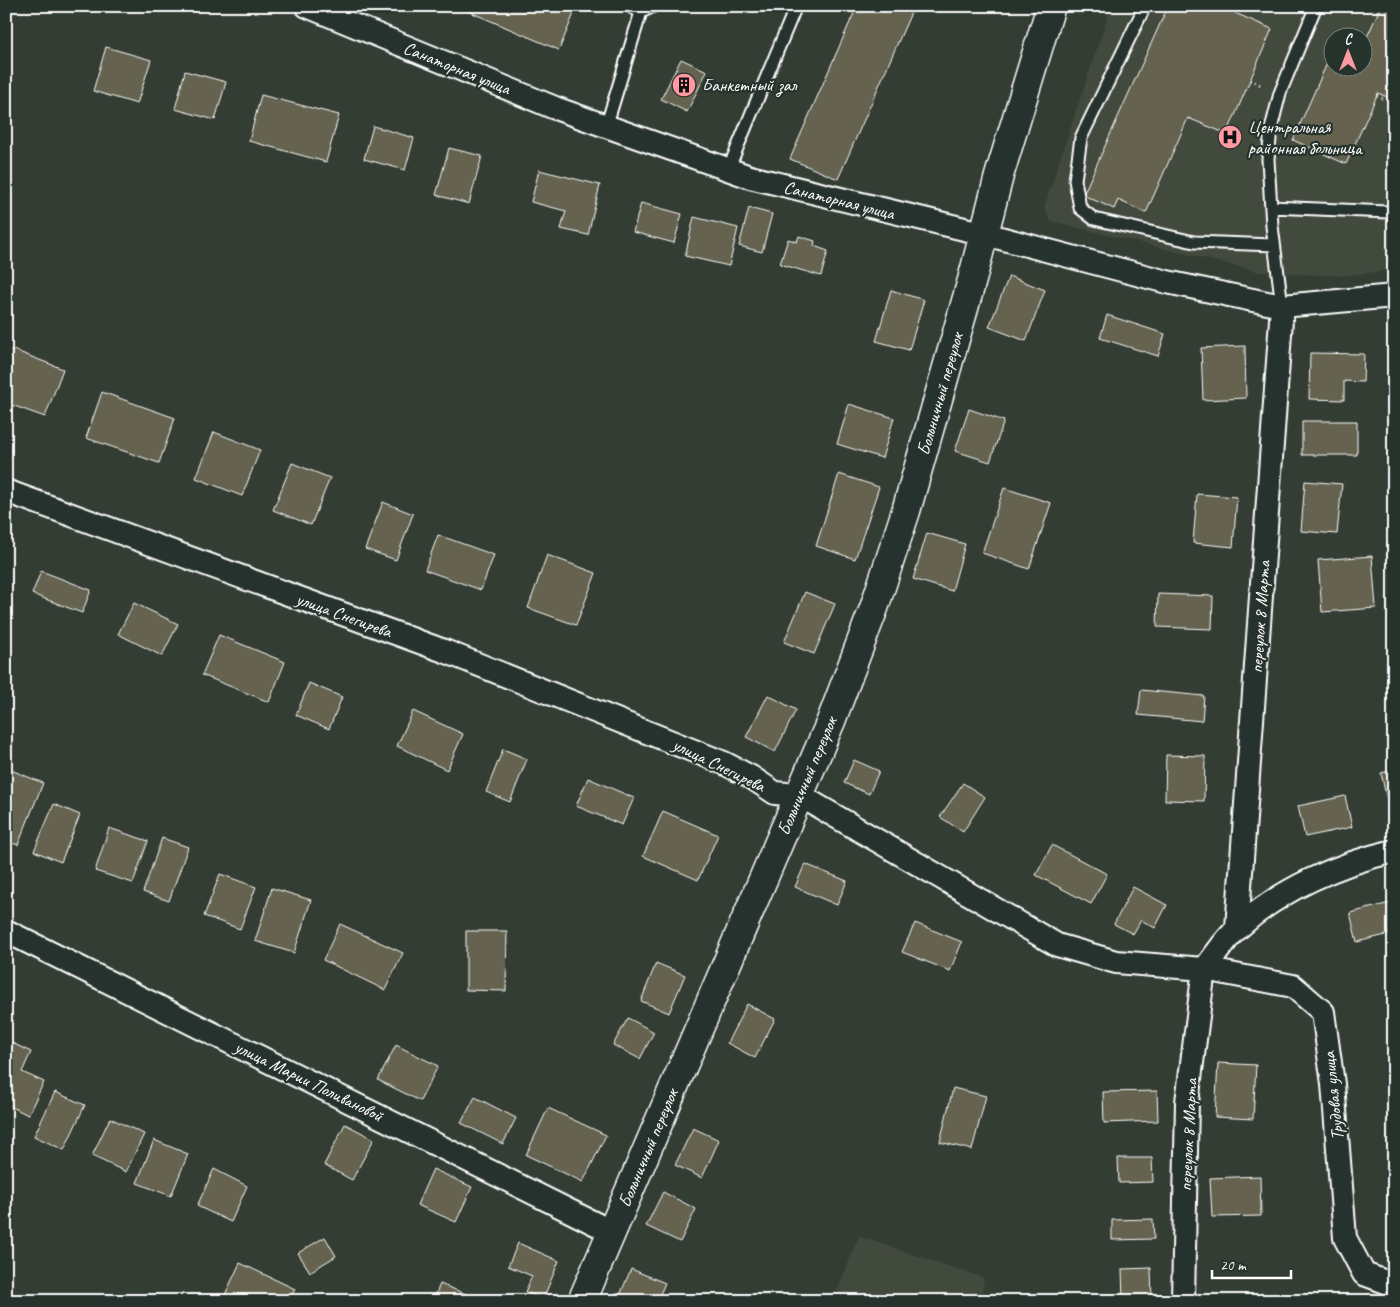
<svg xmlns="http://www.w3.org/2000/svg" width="1400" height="1307" font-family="Caveat,sans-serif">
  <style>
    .built { fill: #42483c; fill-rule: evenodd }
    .building { fill: #65634f; stroke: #fff }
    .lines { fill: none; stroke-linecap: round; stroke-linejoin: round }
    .service-casing { stroke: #fff; stroke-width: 15 }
    .minor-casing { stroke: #fff; stroke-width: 26 }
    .tertiary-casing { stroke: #fff; stroke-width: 31 }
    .path { stroke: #fff; stroke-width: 3; stroke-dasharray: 1 4; stroke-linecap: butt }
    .service { stroke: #26332d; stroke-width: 11 }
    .minor { stroke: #26332d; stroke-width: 22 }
    .tertiary { stroke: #26332d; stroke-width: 28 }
    .labels { text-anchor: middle; stroke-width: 4.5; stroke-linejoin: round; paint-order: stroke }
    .street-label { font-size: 18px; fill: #fff; stroke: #26332d }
    .poi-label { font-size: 18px; fill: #fff; stroke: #26332d; text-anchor: start }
  </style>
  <rect width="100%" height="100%" fill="#333d34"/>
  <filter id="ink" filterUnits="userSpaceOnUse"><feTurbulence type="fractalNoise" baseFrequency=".02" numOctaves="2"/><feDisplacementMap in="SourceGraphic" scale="10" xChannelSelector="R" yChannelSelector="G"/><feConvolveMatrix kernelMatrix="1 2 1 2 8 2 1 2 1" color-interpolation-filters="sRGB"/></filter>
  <g filter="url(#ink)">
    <!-- built -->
    <path class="built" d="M1111 6H1394V270L1340 276 1260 272 1050 221 1044 207ZM1332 38H1362V68H1332Z
      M859 1236 984 1278 982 1301H833Z"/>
    <!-- building -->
    <path class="building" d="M456 6H577L559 50Z
      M857 6H914L838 179 790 159Z
      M1168 6H1238L1235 13 1272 29 1227 134 1188 118 1146 213 1118 200 1114 209 1083 195Z
      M1381 6H1394V100L1378 93 1346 164 1293 140 1332 52V68H1362V48Z
      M106 47 151 60 137 104 93 91Z
      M681 59 707 71 687 112 661 99Z
      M185 71 226 82 215 120 175 109Z
      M261 95 339 115 326 162 249 141Z
      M373 126 414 138 405 170 364 159Z
      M449 148 482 156 469 204 436 195Z
      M539 170 600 185 588 235 561 229 566 211 531 202Z
      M641 203 682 214 674 243 633 232Z
      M749 208 772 214 762 252 739 246Z
      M694 217 738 228 729 266 685 256Z
      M799 236 815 241 814 246 828 251 821 276 780 264 788 239 797 242Z
      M1009 276 1045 290 1026 341 989 327Z
      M891 290 924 300 909 350 876 341Z
      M1107 315 1165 334 1158 356 1100 338Z
      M1245 346 1246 398 1203 400 1201 348Z
      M11 349 63 369 45 417 6 403V363Z
      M1310 353 1364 354 1363 382 1344 381V400L1309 399Z
      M102 392 175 418 159 463 86 438Z
      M849 404 894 418 882 458 837 444Z
      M969 409 1004 421 990 462 955 451Z
      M1302 421H1357V455H1302Z
      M214 432 260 450 242 496 196 478Z
      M292 463 330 478 311 525 273 510Z
      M839 474 879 487 855 559 816 546Z
      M1305 481 1342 484 1337 534 1301 531Z
      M1004 488 1051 503 1029 569 982 553Z
      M1197 494 1237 497 1233 547 1193 543Z
      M383 502 413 514 396 560 365 549Z
      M927 533 965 544 952 591 913 579Z
      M438 535 494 555 481 590 425 570Z
      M547 555 596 573 576 625 528 608Z
      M1372 556 1376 608 1322 612 1318 560Z
      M41 571 91 590 82 613 32 594Z
      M805 592 835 604 814 654 784 642Z
      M1158 594 1213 596 1212 629 1157 627Z
      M134 603 178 624 162 656 118 634Z
      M219 635 285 662 269 702 202 675Z
      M309 683 342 697 329 729 296 715Z
      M1141 690 1204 696 1202 721 1138 715Z
      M768 695 796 710 775 752 746 737Z
      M413 711 463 734 447 770 397 746Z
      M503 749 527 759 510 802 486 792Z
      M1166 755 1205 756 1204 801 1165 800Z
      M854 760 879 771 869 794 844 783Z
      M6 768 43 783 18 845 6 841Z
      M1394 770V813L1390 814 1381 773Z
      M588 778 634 798 622 825 576 806Z
      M963 783 985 797 963 832 940 817Z
      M1345 796 1352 827 1305 837 1298 806Z
      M54 804 80 815 61 862 34 851Z
      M663 811 718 835 698 880 643 856Z
      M109 828 148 841 133 883 95 871Z
      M162 838 188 847 169 901 143 892Z
      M1052 845 1107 874 1091 904 1036 875Z
      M805 864 847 881 837 905 795 887Z
      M220 874 256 887 240 929 204 916Z
      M1133 887 1167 905 1155 928 1141 920 1133 934 1114 924Z
      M272 888 311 900 294 953 255 941Z
      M1394 902V933L1357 942 1350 913Z
      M915 923 962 942 950 971 902 952Z
      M340 924 403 953 385 990 323 960Z
      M466 931H507L506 991 466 990Z
      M656 963 685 975 669 1013 641 1001Z
      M747 1004 775 1019 755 1058 727 1043Z
      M628 1018 654 1032 640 1059 613 1045Z
      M6 1040 31 1052 22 1072 44 1082 28 1115 6 1104Z
      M396 1045 438 1066 420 1101 378 1080Z
      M1218 1063 1256 1065 1253 1119 1215 1117Z
      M953 1088 986 1096 972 1150 940 1142Z
      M1157 1091 1158 1121 1104 1123 1103 1092Z
      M55 1092 85 1105 64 1150 34 1136Z
      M475 1097 516 1118 503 1144 461 1123Z
      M548 1108 606 1135 583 1182 526 1155Z
      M110 1118 144 1134 126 1172 92 1156Z
      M345 1124 374 1139 352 1180 324 1165Z
      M693 1128 719 1140 702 1178 675 1165Z
      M154 1140 188 1154 171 1196 137 1183Z
      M1118 1158H1152L1153 1182 1119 1183Z
      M214 1169 247 1186 231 1222 197 1206Z
      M433 1169 472 1187 456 1222 417 1205Z
      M1260 1176 1261 1216 1212 1217 1210 1178Z
      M663 1192 696 1209 680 1242 646 1226Z
      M1153 1219 1154 1239 1112 1240V1220Z
      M325 1237 336 1256 310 1272 298 1253Z
      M518 1243 559 1261 543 1299 525 1292 532 1276 508 1266Z
      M240 1263 295 1289 289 1301H222Z
      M1151 1268 1152 1301H1123L1122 1269Z
      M631 1269 665 1283 657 1301H634L620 1295Z
      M440 1284 474 1297 473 1301H433Z"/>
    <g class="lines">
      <!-- service casing -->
      <g class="service-casing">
        <path id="service" d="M629 6 641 12
          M1145 6 1081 138 1075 180 1080 208 1094 219 1194 242 1274 245
          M606 127 641 12 654 6
          M728 170 796 6
          M1271 207 1388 212 1394 216
          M1282 306 1272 226 1268 159 1271 129 1280 93 1316 6"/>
      </g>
      <!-- minor casing -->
      <g class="minor-casing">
        <path id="minor" d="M307 6 555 108 750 177 985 234 1167 282 1282 306 1394 296
          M6 491 447 652 724 763 751 777 775 793 799 795 1057 945 1116 962 1204 969C1215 956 1225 939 1238 928 1281 889 1338 864 1394 851
          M1237 928 1282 306
          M6 931 612 1232
          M1183 1301 1187 1102 1204 969 1293 986 1323 1012 1333 1084 1345 1238 1364 1274 1394 1285"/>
      </g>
      <!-- tertiary casing -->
      <g class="tertiary-casing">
        <path id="tertiary" d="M582 1301 831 721 874 608 906 511 972 280 999 176 1051 6"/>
      </g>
      <!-- path -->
      <path class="path" d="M1368 6 1379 12
        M1250 80 1263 86
        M1377 96 1394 103"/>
      <!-- service -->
      <use href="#service" class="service"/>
      <!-- minor -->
      <use href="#minor" class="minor"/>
      <!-- tertiary -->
      <use href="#tertiary" class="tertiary"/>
    </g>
  </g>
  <!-- icons -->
  <defs>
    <g id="building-disc" transform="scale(1.25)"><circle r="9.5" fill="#ff9aa2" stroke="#26332d"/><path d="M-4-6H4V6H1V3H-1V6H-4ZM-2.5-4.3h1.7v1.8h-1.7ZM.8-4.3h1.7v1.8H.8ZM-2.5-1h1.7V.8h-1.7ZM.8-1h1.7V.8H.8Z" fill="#111"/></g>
    <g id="hospital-disc" transform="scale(1.25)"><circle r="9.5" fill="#ff9aa2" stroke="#26332d"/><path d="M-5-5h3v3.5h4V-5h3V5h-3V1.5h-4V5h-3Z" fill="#111"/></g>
  </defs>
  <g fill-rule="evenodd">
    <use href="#building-disc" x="684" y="85"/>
    <use href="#hospital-disc" x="1230" y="137"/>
  </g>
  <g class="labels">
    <!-- street labels -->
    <g class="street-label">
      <text transform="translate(457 68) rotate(22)" y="6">Санаторная улица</text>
      <text transform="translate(839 200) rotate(14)" y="6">Санаторная улица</text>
      <text transform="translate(940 394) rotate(-74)" y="6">Больничный переулок</text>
      <text transform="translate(344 615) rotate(20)" y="6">улица Снегирева</text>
      <text transform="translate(1260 617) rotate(-86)" y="6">переулок 8 Марта</text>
      <text transform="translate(719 765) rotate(26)" y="6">улица Снегирева</text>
      <text transform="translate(807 776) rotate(-67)" y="6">Больничный переулок</text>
      <text transform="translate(309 1081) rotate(26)" y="6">улица Марии Поливановой</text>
      <text transform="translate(1333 1096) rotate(-96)" y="6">Трудовая улица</text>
      <text transform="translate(1188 1135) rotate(-87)" y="6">переулок 8 Марта</text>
      <text transform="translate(648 1148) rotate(-67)" y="6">Больничный переулок</text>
    </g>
    <!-- poi labels -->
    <g class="poi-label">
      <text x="702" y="91">Банкетный зал</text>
      <text x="1248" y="133">Центральная<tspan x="1248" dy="21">районная больница</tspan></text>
    </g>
  </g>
  <!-- margin -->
  <rect width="1400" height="1307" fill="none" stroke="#26332d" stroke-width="25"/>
  <rect x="12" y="12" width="1375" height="1282" fill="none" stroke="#fff" stroke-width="2" filter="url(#ink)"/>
  <!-- north arrow -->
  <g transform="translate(1348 52)"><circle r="24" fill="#26332d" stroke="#7d8581"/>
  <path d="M0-4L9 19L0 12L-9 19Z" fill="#ff9aa2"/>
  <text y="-8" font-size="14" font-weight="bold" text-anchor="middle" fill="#ffffff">С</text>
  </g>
  <!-- scale -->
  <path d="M1212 1270v8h79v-8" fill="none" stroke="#ffffff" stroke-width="2.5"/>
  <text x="1220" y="1270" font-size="15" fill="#ffffff" stroke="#26332d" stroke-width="4" paint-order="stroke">20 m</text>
</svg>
